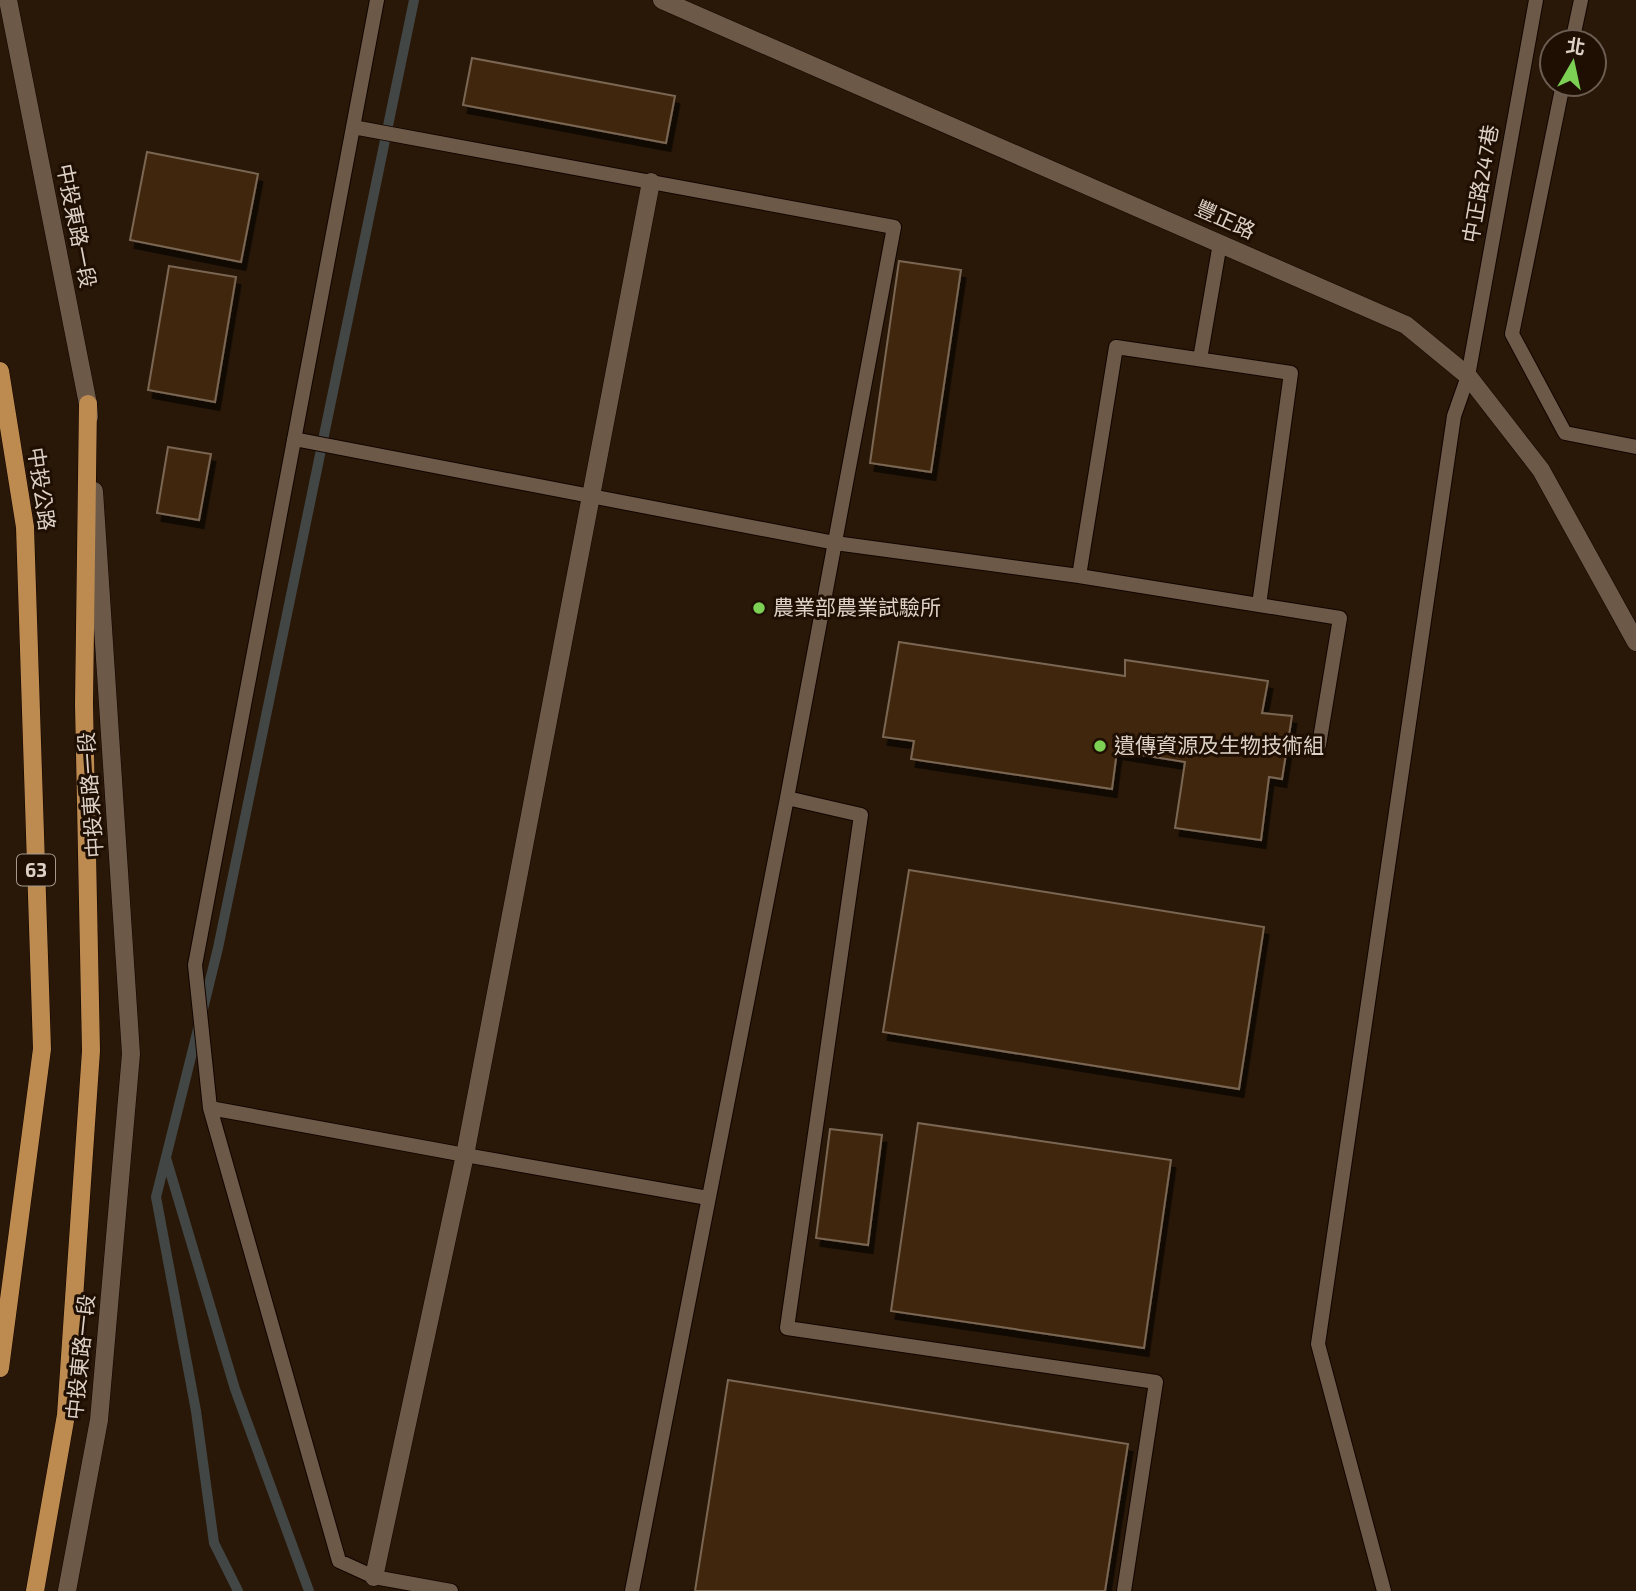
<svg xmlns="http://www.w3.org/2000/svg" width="1636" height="1591" font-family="'Exo 2','Noto Sans TC',sans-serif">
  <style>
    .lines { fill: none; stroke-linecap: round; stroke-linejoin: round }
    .stream { stroke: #424645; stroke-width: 10 }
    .building { fill: #41280e; stroke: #7a6653; stroke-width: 2; filter: url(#shadow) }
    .lane-casing { stroke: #110400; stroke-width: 16 }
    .street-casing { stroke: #110400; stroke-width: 19 }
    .secondary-casing { stroke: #110400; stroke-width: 19 }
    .primary-casing { stroke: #110400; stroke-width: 19 }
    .lane { stroke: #6d5947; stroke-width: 14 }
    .street { stroke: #6d5947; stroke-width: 18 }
    .secondary { stroke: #6d5947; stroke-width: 18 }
    .primary { stroke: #bd8b50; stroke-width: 18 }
    .poi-dot { fill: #7cd155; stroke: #1f0f02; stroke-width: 2.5 }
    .labels { text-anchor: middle; stroke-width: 6; stroke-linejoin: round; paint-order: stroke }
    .shield { fill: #1f0f02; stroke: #a4978c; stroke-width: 2 }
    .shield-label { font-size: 19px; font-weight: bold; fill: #ddd1c7 }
    .street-label { font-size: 21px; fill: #ddd1c7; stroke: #1f0f02 }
    .poi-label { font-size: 21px; fill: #ddd1c7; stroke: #1f0f02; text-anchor: start }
  </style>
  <defs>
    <filter id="shadow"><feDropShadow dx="4.5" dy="8" stdDeviation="0" flood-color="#0009"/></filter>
  </defs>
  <rect width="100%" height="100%" fill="#291808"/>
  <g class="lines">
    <!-- stream -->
    <path class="stream" d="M203 1009 218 948 414 0
      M199 1025 156 1197 196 1411 214 1543 238 1591
      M166 1158 235 1389 309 1591"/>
  </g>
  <!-- building -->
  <path class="building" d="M472 58 675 96 666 143 463 105Z
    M147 152 258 174 241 262 130 240Z
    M899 261 961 270 931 472 870 463Z
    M169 266 236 277 215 402 148 390Z
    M168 447 211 454 199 520 157 513Z
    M899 642 1125 676V660L1268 681 1262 713 1292 716 1282 779 1269 777 1261 840 1175 828 1185 762 1117 751 1112 789 911 759 914 741 883 737Z
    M909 870 1264 927 1239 1089 883 1032Z
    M918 1123 1171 1160 1144 1348 891 1311Z
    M830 1129 882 1135 868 1245 816 1238Z
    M728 1380 1128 1444 1105 1591H695Z"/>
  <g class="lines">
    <!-- lane casing -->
    <g class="lane-casing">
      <path id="lane" d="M377 0 195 965 210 1108 339 1561 374 1577 451 1591
        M1572 42 1581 0
        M1563 84 1512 334 1565 433 1636 447
        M353 127 894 227 787 798 861 815 787 1328 1156 1382 1124 1591
        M1200 359 1220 243
        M294 439 835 543 1079 576 1340 618 1319 745
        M1079 576 1116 347 1291 373 1259 605
        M210 1108 465 1155 708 1198
        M632 1591 787 798
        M1384 1591 1318 1344 1454 416 1468 376 1536 0"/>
    </g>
    <!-- street casing -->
    <g class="street-casing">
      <path id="street" d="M8 0 88 404 89 417
        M374 1577 465 1155 651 182
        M67 1591 99 1420 131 1054 94 491"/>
    </g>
    <!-- secondary casing -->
    <g class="secondary-casing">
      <path id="secondary" d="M662 0 1406 325 1468 376 1541 470 1636 642"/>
    </g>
    <!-- primary casing -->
    <g class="primary-casing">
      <path id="primary" d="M0 371 25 527 42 1049 0 1368
        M35 1591 66 1415 91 1051 84 704 88 404"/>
    </g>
    <!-- lane -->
    <use href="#lane" class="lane"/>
    <!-- street -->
    <use href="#street" class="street"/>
    <!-- secondary -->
    <use href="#secondary" class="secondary"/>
    <!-- primary -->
    <use href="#primary" class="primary"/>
  </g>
  <!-- markers -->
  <g class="poi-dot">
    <circle cx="759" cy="608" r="7"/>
    <circle cx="1100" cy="746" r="7"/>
  </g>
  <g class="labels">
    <!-- shield labels -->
    <rect class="shield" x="17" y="854.5" width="38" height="31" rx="5"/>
    <g class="shield-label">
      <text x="36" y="877">63</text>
    </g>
    <!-- street labels -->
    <g class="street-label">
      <text transform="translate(1481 184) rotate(-80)" y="7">中正路247巷</text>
      <text transform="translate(1225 220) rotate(24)" y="7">豐正路</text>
      <text transform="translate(76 226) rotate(79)" y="7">中投東路一段</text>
      <text transform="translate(41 489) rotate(82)" y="7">中投公路</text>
      <text transform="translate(91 795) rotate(-94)" y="7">中投東路一段</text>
      <text transform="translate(81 1357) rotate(-84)" y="7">中投東路一段</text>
    </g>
    <!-- poi labels -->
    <g class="poi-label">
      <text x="773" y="615">農業部農業試驗所</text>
      <text x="1114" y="753">遺傳資源及生物技術組</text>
    </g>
  </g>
  <!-- north arrow -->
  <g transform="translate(1573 63) rotate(9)"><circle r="33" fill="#1f0f02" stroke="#6b5d51" stroke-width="2"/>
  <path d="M0-5L12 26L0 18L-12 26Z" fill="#7cd155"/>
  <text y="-10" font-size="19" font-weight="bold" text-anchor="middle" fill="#ddd1c7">北</text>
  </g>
</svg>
